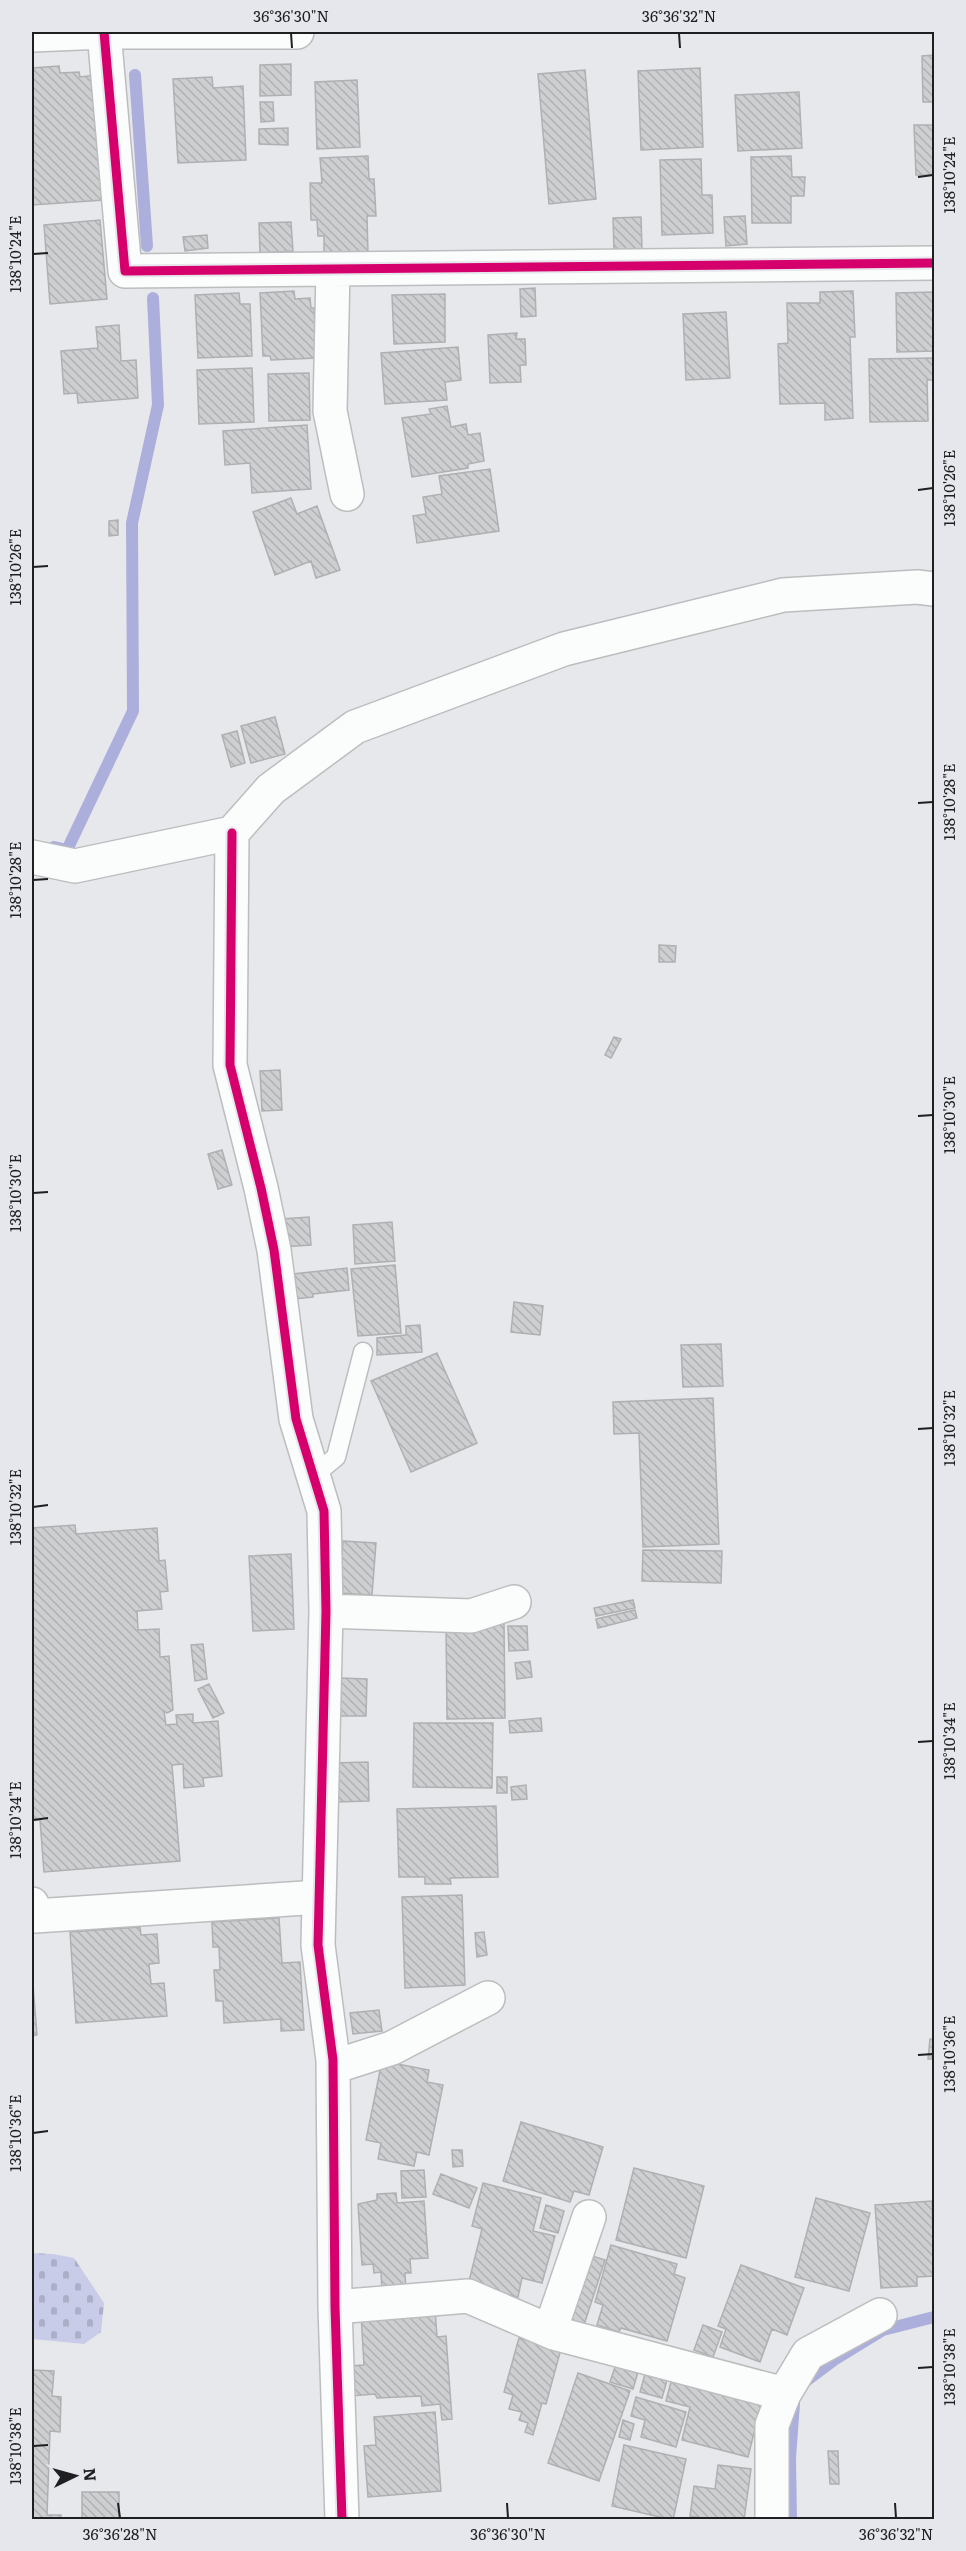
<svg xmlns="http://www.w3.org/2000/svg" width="966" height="2551" font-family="Literata,serif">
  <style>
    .cemetery { fill: url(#cemetery-stones) }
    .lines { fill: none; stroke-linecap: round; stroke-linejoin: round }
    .stream { stroke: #acafdb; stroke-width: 12 }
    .building { fill: url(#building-back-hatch); stroke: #afb0b2; stroke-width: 1.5 }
    .lane-casing { stroke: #bdbdbf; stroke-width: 21 }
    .street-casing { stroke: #bdbdbf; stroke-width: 36 }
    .lane { stroke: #fbfcfc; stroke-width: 18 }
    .street { stroke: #fbfcfc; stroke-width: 33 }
    .cycleway-casing { stroke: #e6e7ec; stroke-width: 13 }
    .cycleway { stroke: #d6006c; stroke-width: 9 }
    .ticks { fill: none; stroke: #1f1f21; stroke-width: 2 }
    .neatline { fill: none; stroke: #1f1f21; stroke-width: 2 }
    .ticks-label { font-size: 15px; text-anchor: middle; fill: #1f1f21 }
  </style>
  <defs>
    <pattern id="cemetery-stones" width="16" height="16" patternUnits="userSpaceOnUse" patternTransform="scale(1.5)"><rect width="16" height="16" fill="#c9cce8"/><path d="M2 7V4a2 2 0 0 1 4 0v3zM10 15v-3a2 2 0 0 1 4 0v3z" fill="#acafc7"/></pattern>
    <pattern id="building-back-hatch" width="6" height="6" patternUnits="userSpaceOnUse" patternTransform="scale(1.5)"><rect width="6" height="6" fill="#cecfd1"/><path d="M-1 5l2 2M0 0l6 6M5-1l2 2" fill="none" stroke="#b0b1b3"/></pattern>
  </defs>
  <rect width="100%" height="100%" fill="#e7e8eb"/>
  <!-- cemetery -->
  <path class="cemetery" d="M32 2253 53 2254 74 2258 104 2303 101 2332 84 2344 32 2339Z"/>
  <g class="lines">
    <!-- stream -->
    <path class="stream" d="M135 75 147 246
      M54 847 67 850 133 711 132 523 158 405 153 298
      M806 2381 834 2360 883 2330 934 2317
      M791 2520 790 2458 794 2404"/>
  </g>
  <!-- building -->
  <path class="building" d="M934 55V102H923L922 56Z
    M291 64V95L260 96V65Z
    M59 66 60 73 79 72 80 77 95 75 104 200 32 205V68Z
    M700 68 703 147 641 150 638 71Z
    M585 70 596 199 549 204 538 74Z
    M212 77 213 88 243 86 246 160 178 163 173 79Z
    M357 80 360 147 317 149 315 82Z
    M799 92 802 148 738 151 735 95Z
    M260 102H273L274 121 261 122Z
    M914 125H934V225L933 175H916Z
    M288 128V145L259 144V129Z
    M368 156 369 179H374L376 216H367L368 253 324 255V236H318L317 220H311L310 183H322L320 158Z
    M791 156 792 177H805L804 196H791V223H752L751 157Z
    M701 159 702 195H712L713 233 662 235 660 160Z
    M745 216 747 244 726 246 724 217Z
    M641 217 642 250 614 251 613 218Z
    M100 220 107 299 50 304 44 225Z
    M291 222 293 251 260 253 259 223Z
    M207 235 208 248 185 251 183 237Z
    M535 288 536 316 521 317 520 289Z
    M294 291 295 299 310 298 311 308H314L317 358 271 360 270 356H263L260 293Z
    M853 291 855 337H850L853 418 825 420V403L780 404 778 344 788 343 787 303H820V292Z
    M934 292V351L897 352 896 293Z
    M239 293 240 304H250L252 356 198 358 195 295Z
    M445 294V342L394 344 392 295Z
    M726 312 730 378 686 380 683 314Z
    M119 325 121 361 136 360 138 398 78 403 77 393 64 394 61 351 98 348 96 327Z
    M517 333 516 339H525L526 365H520L521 382 490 383 488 335Z
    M458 347 461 380 445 382 447 400 385 404 381 353Z
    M934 358V380H927L928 421 870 422 869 359Z
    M252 368 254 422 199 424 197 370Z
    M309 373 310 420 269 421 268 374Z
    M447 406 451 427 466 424 468 435 480 433 484 461 468 464V468L412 477 402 418 431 414 429 409Z
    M307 425 311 489 252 493 250 463 225 465 223 431Z
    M490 469 499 531 417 543 413 516 426 514 423 497 442 494 439 476Z
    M291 498 297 514 317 506 340 570 316 578 311 561 275 575 253 512Z
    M118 520V535L109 536V521Z
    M275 717 285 754 251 763 241 726Z
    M237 731 245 763 231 767 222 735Z
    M659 945 676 946 675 962H659Z
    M614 1037 621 1039 611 1058 605 1055Z
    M280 1070 282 1110 262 1111 260 1071Z
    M222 1150 232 1185 218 1189 208 1154Z
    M309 1217 311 1245 282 1247 281 1219Z
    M392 1222 395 1261 355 1264 353 1225Z
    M395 1265 401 1333 358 1336 351 1269Z
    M347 1268 349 1290 313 1294V1297L295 1299 293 1274Z
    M514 1302 543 1306 540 1335 511 1332Z
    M420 1325 422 1352 377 1355V1338L406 1335V1326Z
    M721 1344 723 1386 683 1387 681 1345Z
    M437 1353 477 1443 411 1472 371 1381Z
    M713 1398 719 1544 643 1547 639 1433 614 1434 613 1402Z
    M75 1525 76 1534 157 1528 159 1561 165 1560 168 1591 160 1592 162 1609 137 1611 138 1630 159 1629 160 1657 169 1656 173 1710 167 1713 164 1711 166 1725 177 1724 176 1715 193 1714V1723L218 1721 222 1776 203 1778 204 1786 184 1788 183 1764 172 1765 180 1861 44 1872 40 1820H32V1528Z
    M343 1541 376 1543 372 1595 339 1593Z
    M643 1550 722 1551 721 1583 642 1581Z
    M291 1554 294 1629 253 1631 249 1556Z
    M633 1600 635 1608 596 1616 594 1608Z
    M635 1610 637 1618 598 1628 596 1619Z
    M504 1622 505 1718 447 1719 446 1623Z
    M508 1626H527L528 1650 509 1651Z
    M203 1644 207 1679 195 1681 191 1645Z
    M530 1661 532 1677 517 1679 515 1663Z
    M340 1678 367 1679 366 1716H339Z
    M209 1684 224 1713 213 1718 198 1689Z
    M541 1718 542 1731 510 1733 509 1721Z
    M414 1723H493L492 1788 413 1787Z
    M368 1762 369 1801 335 1802 333 1763Z
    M497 1777H507V1793H497Z
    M526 1785 527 1799 512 1800 511 1787Z
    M496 1806 498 1877 450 1878 451 1884H425V1877H399L397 1809Z
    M462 1895 465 1985 405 1988 402 1897Z
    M279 1918 282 1963 300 1962 304 2030 281 2031V2019L224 2023 223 2001H216L214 1970H220L219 1947H213L212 1922Z
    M140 1927 141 1935 157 1934 159 1963 149 1964 151 1984 164 1983 167 2016 76 2023 70 1932Z
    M484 1932 487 1955 477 1957 475 1933Z
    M32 1973 37 2035 32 2036Z
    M379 2010 382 2031 353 2034 350 2013Z
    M930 2039 934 2040V2059H928Z
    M382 2061 429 2070 427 2082 443 2085 429 2155 417 2152 414 2166 378 2159 381 2143 366 2140Z
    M521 2122 603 2147 589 2195 574 2191 570 2202 503 2181Z
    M452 2150H462L463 2166 453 2167Z
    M634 2168 704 2186 686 2258 616 2240Z
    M424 2170 426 2197 402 2198 401 2171Z
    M441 2174 477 2188 469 2208 433 2194Z
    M483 2183 541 2198 533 2231 555 2236 542 2283 522 2278 518 2297 468 2285 482 2229 472 2226Z
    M396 2193 397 2203 424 2201 428 2258 410 2259 411 2273H405L406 2291 382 2292 381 2272 374 2273 373 2264 362 2265 358 2204 377 2200V2194Z
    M816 2198 870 2213 849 2291 795 2277Z
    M932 2201 934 2276 917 2277V2286L881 2288 875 2205Z
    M546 2205 564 2211 558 2233 540 2228Z
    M611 2245 677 2264 674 2274 685 2278 667 2341 621 2328 619 2332 597 2325 603 2305 595 2302Z
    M589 2255 605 2260 584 2325 569 2321Z
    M741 2265 804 2288 787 2335 772 2329 760 2362 720 2347 726 2329 718 2326Z
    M435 2309 437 2337 446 2336 452 2419 442 2420 440 2404 422 2406 421 2396 377 2398 375 2394 350 2396 348 2366 364 2365 361 2314Z
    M703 2325 722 2332 713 2357 694 2350Z
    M519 2338 561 2349 546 2404 542 2403 533 2435 525 2432 528 2423 519 2420 522 2412 509 2409 513 2395 504 2392Z
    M616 2364 638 2372 633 2389 610 2382Z
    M647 2367 669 2373 662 2398 640 2392Z
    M32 2370 54 2371 52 2396 61 2397 60 2432 50 2431 47 2515H61V2520H32Z
    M578 2373 630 2391 599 2481 548 2463Z
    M673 2374 761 2405 748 2457 682 2440 690 2407 666 2401Z
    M636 2397 686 2412 676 2447 641 2437 645 2420 631 2416Z
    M435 2412 441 2491 368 2497 364 2446 376 2445 374 2417Z
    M623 2420 634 2424 630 2440 619 2437Z
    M624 2445 686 2459 673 2520 612 2506Z
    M828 2451H838L839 2484H830Z
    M718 2465 751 2469 744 2520H716L690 2516 694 2486 715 2489Z
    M82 2492H119V2520H82Z"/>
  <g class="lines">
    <!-- lane casing -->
    <g class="lane-casing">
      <path id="lane" d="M313 1476 336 1457 363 1352"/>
    </g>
    <!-- street casing -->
    <g class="street-casing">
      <path id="street" d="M104 32 125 271 934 263
        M32 35 104 32H297
        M333 269 330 411 347 494
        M232 833 230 1065 261 1188 274 1250 296 1419 324 1511 326 1611 318 1945 333 2060 335 2307 342 2520
        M32 857 75 866 232 833 271 789 355 727 564 649 783 595 917 587 934 589
        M326 1611 471 1616 514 1602
        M32 1904 35 1916 319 1897
        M333 2067 392 2048 488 1998
        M335 2307 468 2296 554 2333 784 2394
        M550 2331 589 2217
        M772 2520V2425L784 2394 808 2354 880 2315"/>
    </g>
    <!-- lane -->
    <use href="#lane" class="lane"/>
    <!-- street -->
    <use href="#street" class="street"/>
    <!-- cycleway casing -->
    <g class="cycleway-casing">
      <path id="cycleway" d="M104 32 125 271 934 263
        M232 833 230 1065 261 1188 274 1250 296 1419 324 1511 326 1611 318 1945 333 2060 335 2307 342 2520"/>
    </g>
    <!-- cycleway -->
    <use href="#cycleway" class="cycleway"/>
  </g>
  <!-- ticks -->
  <path class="ticks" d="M291 33 292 48M679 33 680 48M918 177 933 175M33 254 48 253M918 490 933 488M33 567 48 566M918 803 933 802M33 880 48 879M918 1116 933 1115M33 1193 48 1192M918 1429 933 1428M33 1507 48 1505M918 1742 933 1741M33 1820 48 1818M918 2055 933 2054M33 2133 48 2131M918 2368 933 2367M33 2446 48 2445M118 2503 120 2518M507 2503 508 2518M895 2503 896 2518"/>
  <!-- border -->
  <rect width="966" height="2551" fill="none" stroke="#e6e7ec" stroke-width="66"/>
  <!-- north arrow -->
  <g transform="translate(75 2476) rotate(85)" stroke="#e6e7ec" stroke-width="4.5" paint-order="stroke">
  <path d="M0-4.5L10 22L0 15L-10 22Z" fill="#1f1f21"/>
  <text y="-9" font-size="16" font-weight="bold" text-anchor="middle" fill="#1f1f21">N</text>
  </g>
  <rect x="33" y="33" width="900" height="2485" class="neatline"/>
  <g class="ticks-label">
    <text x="291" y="22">36°36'30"N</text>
    <text x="679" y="22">36°36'32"N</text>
    <text transform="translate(950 175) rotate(-90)" y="5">138°10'24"E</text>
    <text transform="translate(16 254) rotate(-90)" y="5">138°10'24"E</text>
    <text transform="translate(950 488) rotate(-90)" y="5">138°10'26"E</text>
    <text transform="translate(16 567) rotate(-90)" y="5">138°10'26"E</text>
    <text transform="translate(950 802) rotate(-90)" y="5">138°10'28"E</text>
    <text transform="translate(16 880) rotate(-90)" y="5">138°10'28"E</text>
    <text transform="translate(950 1115) rotate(-90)" y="5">138°10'30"E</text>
    <text transform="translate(16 1193) rotate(-90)" y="5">138°10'30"E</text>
    <text transform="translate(950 1428) rotate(-90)" y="5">138°10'32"E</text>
    <text transform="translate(16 1507) rotate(-90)" y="5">138°10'32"E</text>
    <text transform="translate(950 1741) rotate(-90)" y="5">138°10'34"E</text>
    <text transform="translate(16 1820) rotate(-90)" y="5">138°10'34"E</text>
    <text transform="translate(950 2054) rotate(-90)" y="5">138°10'36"E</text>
    <text transform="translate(16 2133) rotate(-90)" y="5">138°10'36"E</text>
    <text transform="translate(950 2367) rotate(-90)" y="5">138°10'38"E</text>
    <text transform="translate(16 2446) rotate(-90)" y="5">138°10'38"E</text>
    <text x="120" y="2540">36°36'28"N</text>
    <text x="508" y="2540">36°36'30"N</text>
    <text x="896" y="2540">36°36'32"N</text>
  </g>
</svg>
